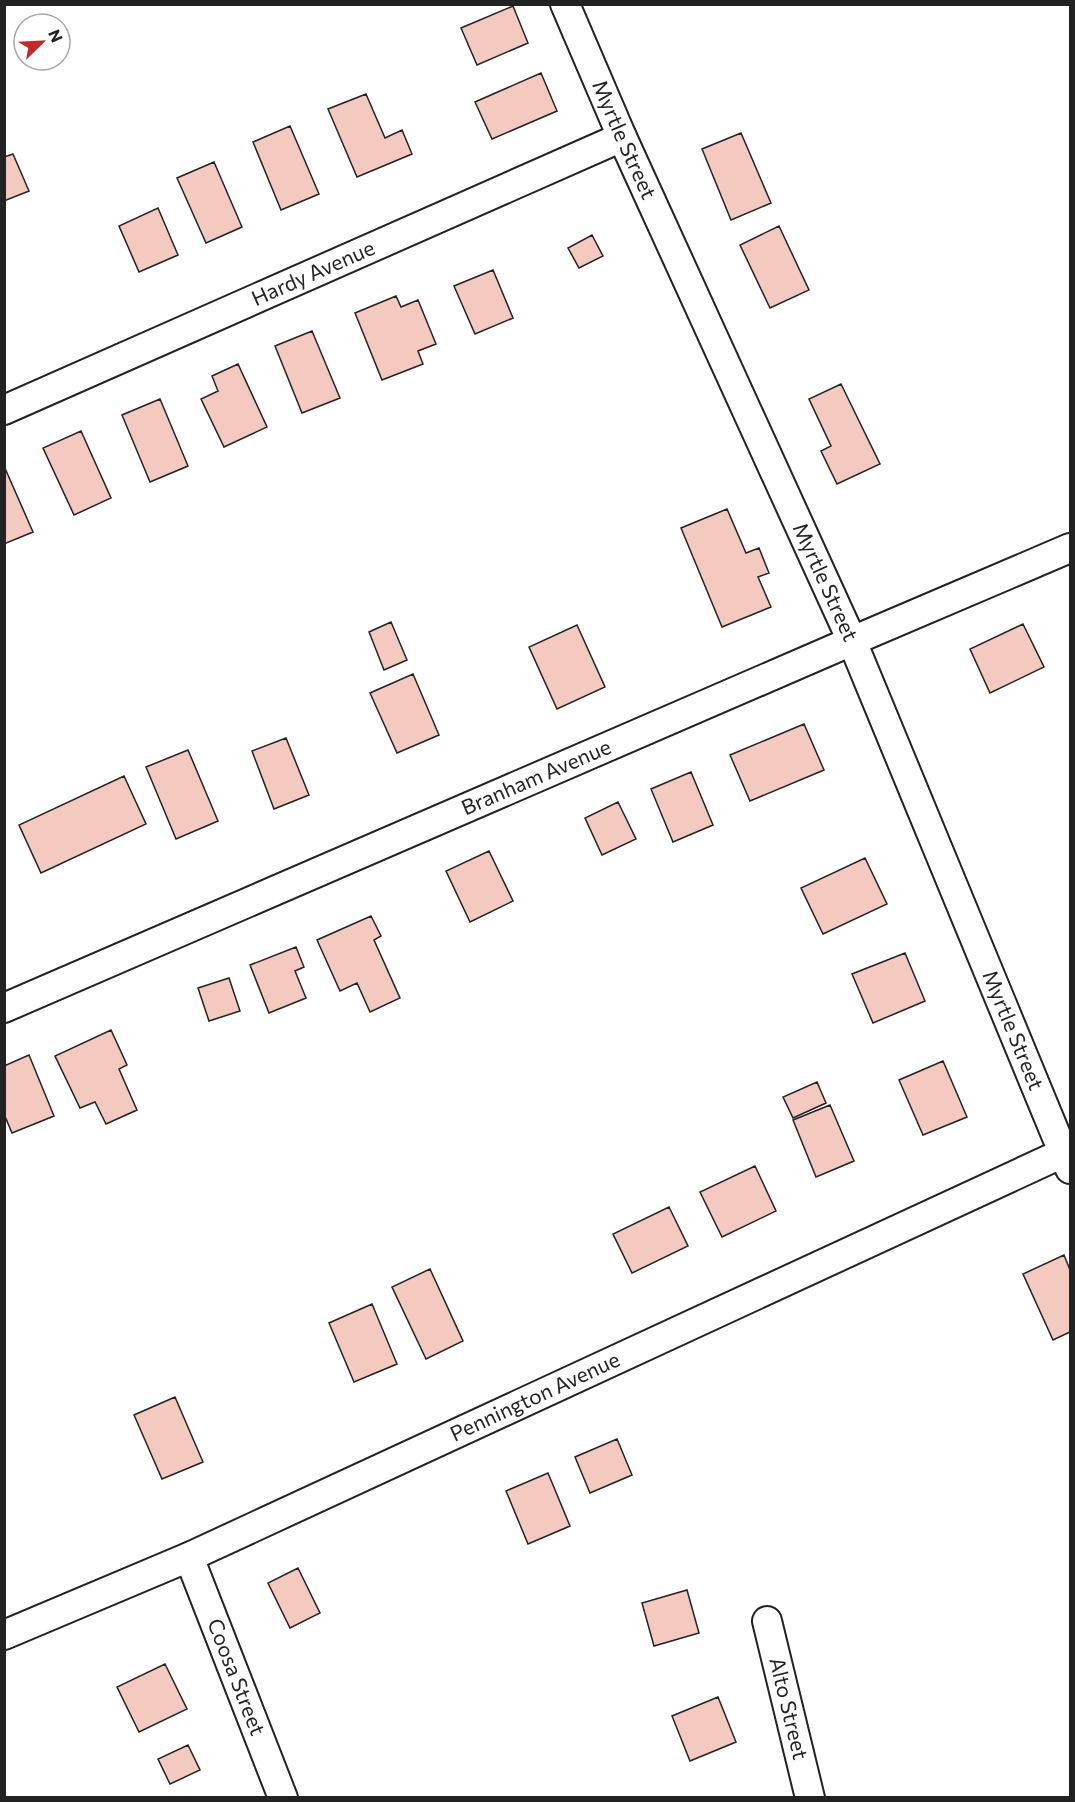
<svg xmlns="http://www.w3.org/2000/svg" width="1075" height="1802" font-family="Commissioner,sans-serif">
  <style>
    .building { fill: #f3c9c0; stroke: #222; stroke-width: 1.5 }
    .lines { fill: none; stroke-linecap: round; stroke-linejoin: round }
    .street-casing { stroke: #222; stroke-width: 32 }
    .street { stroke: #fff; stroke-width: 28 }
    .labels { text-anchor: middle; stroke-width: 4.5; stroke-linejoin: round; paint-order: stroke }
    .street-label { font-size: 21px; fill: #222; stroke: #fff }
  </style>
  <rect width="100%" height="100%" fill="#fff"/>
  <!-- building -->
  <path class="building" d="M513 6 528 43 477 65 461 28Z
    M541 73 557 111 492 139 475 102Z
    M366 94 385 138 402 130 412 154 357 177 328 109Z
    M290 126 319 194 281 210 253 142Z
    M741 133 771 203 731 220 702 149Z
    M13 154 29 191 4 201V157Z
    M214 162 242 227 206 243 177 178Z
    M158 208 178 255 139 272 119 226Z
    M779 226 809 290 770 308 740 245Z
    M592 235 603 256 579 268 568 248Z
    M493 270 513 318 475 334 454 286Z
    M396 296 401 307 418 300 436 344 418 351 423 364 382 380 355 313Z
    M312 331 340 398 302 413 275 346Z
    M238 364 267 427 224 447 201 399 218 391 212 376Z
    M841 384 880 464 837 484 821 451 831 446 809 399Z
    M160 399 188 466 150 482 122 415Z
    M81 431 111 498 74 515 43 448Z
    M4 466 33 532 4 544Z
    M727 509 746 553 759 548 769 573 758 577 771 607 722 627 681 528Z
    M391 622 407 660 384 670 369 632Z
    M1023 624 1044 667 990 693 970 649Z
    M577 625 605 687 557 709 529 647Z
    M413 674 439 735 397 753 370 693Z
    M804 724 824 770 750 801 730 755Z
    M286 738 309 795 274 809 252 751Z
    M188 750 218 821 176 839 146 767Z
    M691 772 713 825 673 842 651 789Z
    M124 776 146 824 41 873 19 825Z
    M618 802 636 839 602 855 585 818Z
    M489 851 513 901 470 922 446 871Z
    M865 858 887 904 823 934 801 888Z
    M371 916 381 936 374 940 400 998 370 1012 357 983 340 991 317 940Z
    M296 947 304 967 295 971 306 998 269 1013 250 965Z
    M905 953 925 1001 873 1023 852 974Z
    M229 978 240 1011 209 1021 198 988Z
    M111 1030 127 1065 119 1069 137 1110 106 1124 95 1102 80 1108 55 1056Z
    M29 1055 54 1116 12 1133 4 1114V1066Z
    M943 1061 967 1117 923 1135 899 1080Z
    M817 1082 826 1103 793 1118 783 1097Z
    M830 1105 854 1161 816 1177 793 1120Z
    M755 1166 776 1211 722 1237 700 1192Z
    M669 1207 688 1246 632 1273 613 1234Z
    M1064 1255 1070 1270V1332L1053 1340 1023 1274Z
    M430 1269 463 1341 426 1359 392 1287Z
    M372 1304 397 1364 354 1382 329 1323Z
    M175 1397 203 1462 162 1479 134 1415Z
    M617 1439 632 1475 590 1493 575 1457Z
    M548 1473 570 1526 528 1544 506 1491Z
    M298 1568 320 1613 290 1628 268 1583Z
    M687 1590 699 1633 654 1646 642 1603Z
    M165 1664 187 1709 139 1732 117 1687Z
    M718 1697 736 1742 690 1761 672 1716Z
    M188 1745 200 1770 170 1784 158 1759Z"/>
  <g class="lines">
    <!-- street casing -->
    <g class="street-casing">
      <g id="street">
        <path id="s1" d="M565 4 622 137 852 641 1070 1169"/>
        <path id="s2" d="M4 410 622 137"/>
        <path id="s3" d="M4 1008 852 641 1070 548"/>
        <path id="s4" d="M189 1557 283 1798"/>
        <path id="s5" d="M767 1621 810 1798"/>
        <path id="s6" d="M4 1635 189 1557 1063 1153"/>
      </g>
    </g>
    <!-- street -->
    <use href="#street" class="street"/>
  </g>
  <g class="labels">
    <!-- street labels -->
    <g class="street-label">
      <text dy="7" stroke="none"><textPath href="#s1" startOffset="148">Myrtle Street</textPath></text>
      <text dy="7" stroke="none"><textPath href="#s2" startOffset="338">Hardy Avenue</textPath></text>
      <text dy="7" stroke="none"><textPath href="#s1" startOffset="634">Myrtle Street</textPath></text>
      <text dy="7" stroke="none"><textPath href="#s3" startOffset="580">Branham Avenue</textPath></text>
      <text dy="7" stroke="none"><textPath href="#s1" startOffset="1120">Myrtle Street</textPath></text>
      <text dy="7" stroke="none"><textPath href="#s6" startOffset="582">Pennington Avenue</textPath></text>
      <text dy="7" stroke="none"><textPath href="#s4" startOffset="129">Coosa Street</textPath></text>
      <text dy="7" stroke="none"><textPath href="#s5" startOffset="90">Alto Street</textPath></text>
    </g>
  </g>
  <!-- border -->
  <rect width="1075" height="1802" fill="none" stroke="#222222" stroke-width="12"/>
  <!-- north arrow -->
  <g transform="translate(42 42) rotate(66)"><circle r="28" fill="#ffffff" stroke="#a7a7a7" stroke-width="1.5"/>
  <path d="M0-4.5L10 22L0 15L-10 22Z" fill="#c62828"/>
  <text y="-9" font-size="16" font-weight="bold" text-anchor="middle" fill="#222222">N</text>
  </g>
</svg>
